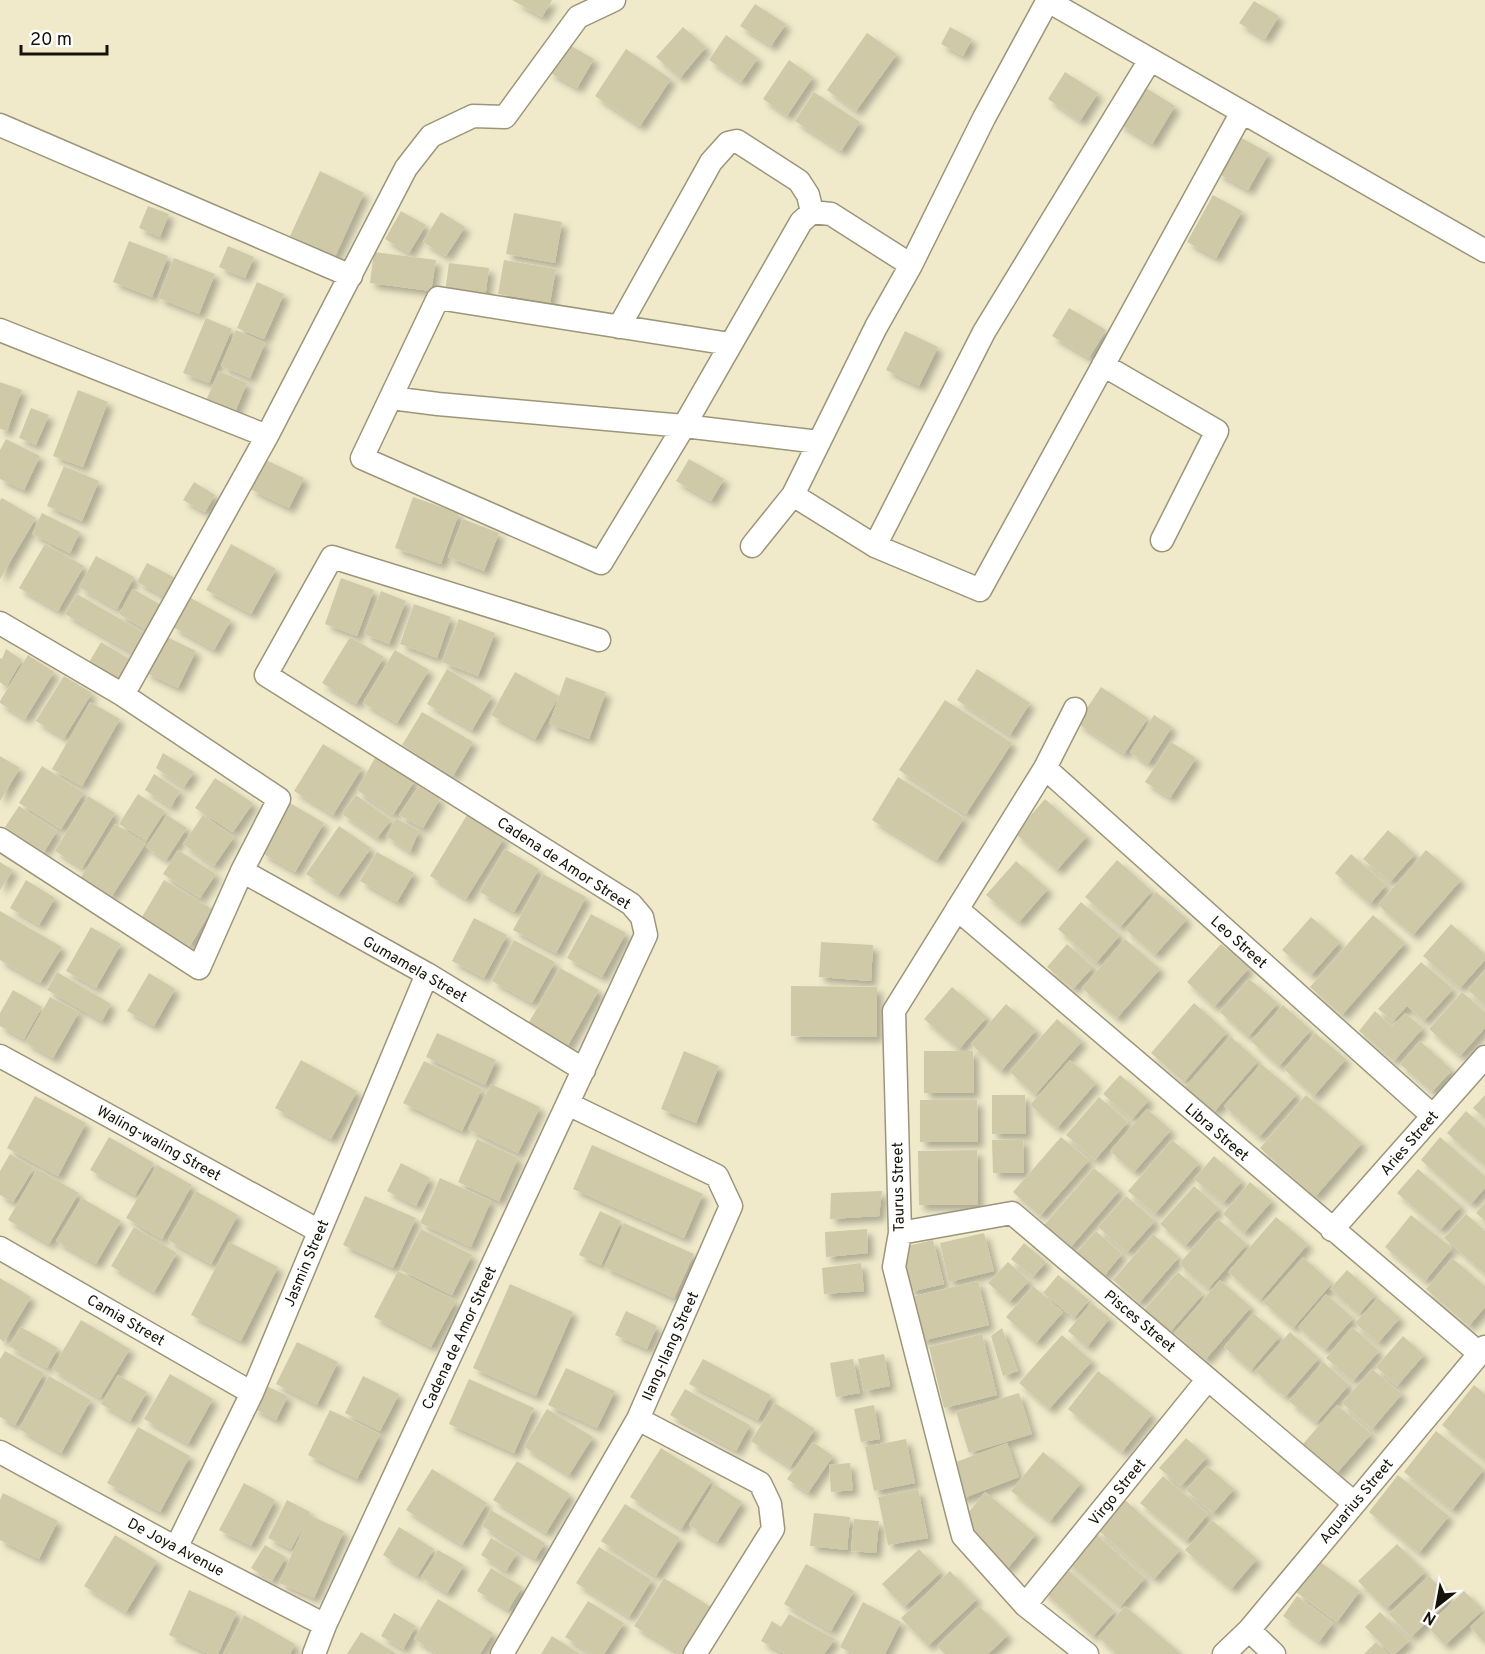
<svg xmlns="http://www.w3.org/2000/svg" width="1485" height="1654" font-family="Overpass,sans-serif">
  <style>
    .building { fill: #cfc9a8; filter: url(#shadow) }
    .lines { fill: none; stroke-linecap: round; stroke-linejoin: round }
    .street-casing { stroke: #9b9679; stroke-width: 25 }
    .street { stroke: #fff; stroke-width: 22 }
    .labels { text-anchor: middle; stroke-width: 4.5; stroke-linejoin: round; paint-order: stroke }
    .street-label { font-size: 15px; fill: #151308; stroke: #fff }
  </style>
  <defs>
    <filter id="shadow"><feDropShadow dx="5.5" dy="5.5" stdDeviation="3" flood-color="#0004"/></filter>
  </defs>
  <rect width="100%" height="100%" fill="#f0eacb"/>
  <!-- building -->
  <path class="building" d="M512 0H552L542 17Z
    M1254 1 1279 16 1265 39 1239 23Z
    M755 4 786 24 771 46 740 26Z
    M683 27 706 47 680 78 656 57Z
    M950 27 972 39 963 56 941 44Z
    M867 33 897 54 856 111 827 90Z
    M726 35 758 58 741 82 709 60Z
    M566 43 594 59 577 88 549 72Z
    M626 49 671 79 640 126 595 96Z
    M789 60 813 77 787 116 763 99Z
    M1065 72 1098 93 1080 121 1048 99Z
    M1141 85 1175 106 1152 144 1118 123Z
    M814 92 860 122 841 151 795 121Z
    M1238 136 1269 153 1248 190 1217 173Z
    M320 171 364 193 335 257 290 236Z
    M1213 195 1242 211 1216 258 1187 242Z
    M148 206 169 214 160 237 139 228Z
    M401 211 426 225 409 253 385 239Z
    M441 212 465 227 446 256 423 242Z
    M514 213 562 222 555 263 506 254Z
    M129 241 168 256 152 297 113 282Z
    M228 246 254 257 245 278 219 267Z
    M374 252 436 260 431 291 370 283Z
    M174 258 215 274 199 314 158 298Z
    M504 260 556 269 550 303 498 294Z
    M449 263 489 268 485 298 445 292Z
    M257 282 284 294 264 339 237 328Z
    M1069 308 1106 330 1089 358 1052 336Z
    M206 318 232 329 209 383 183 373Z
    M236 330 265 343 250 378 221 366Z
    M905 331 938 347 919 386 886 370Z
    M219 371 247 383 233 417 204 405Z
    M0 382 22 390 7 431 0 429Z
    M78 390 108 402 83 467 53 456Z
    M31 408 49 415 36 445 19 438Z
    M6 439 40 456 24 490 0 479V450Z
    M264 459 304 478 289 508 250 489Z
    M689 459 724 479 711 501 676 481Z
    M64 466 99 481 82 521 47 506Z
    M194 482 215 495 205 512 183 500Z
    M413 497 459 513 441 564 395 548Z
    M2 498 36 518 0 579V500Z
    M42 513 80 532 70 553 32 534Z
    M463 519 499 533 484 571 448 557Z
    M45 544 84 566 58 611 19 588Z
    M231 544 276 569 251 614 206 590Z
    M96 556 134 577 117 609 79 587Z
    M147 563 177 579 167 598 137 582Z
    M341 578 374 590 357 636 325 624Z
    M133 589 161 605 147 630 119 614Z
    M381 591 406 601 389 644 364 634Z
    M77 594 146 634 135 654 65 614Z
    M189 597 231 620 214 650 173 627Z
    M414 604 451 617 437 658 400 644Z
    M459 619 495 633 478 676 442 662Z
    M163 635 196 651 178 688 145 672Z
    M350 637 384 657 356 704 322 683Z
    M101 642 131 660 117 682 88 664Z
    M6 649 22 660 6 687 0 682V658L2 659Z
    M395 650 429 670 397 723 363 703Z
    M28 655 54 672 25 719 0 703V701Z
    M447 669 492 696 472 730 427 704Z
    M977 669 1030 703 1010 735 957 700Z
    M515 672 559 696 535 739 491 715Z
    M64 676 92 693 64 738 36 721Z
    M566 677 606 692 589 739 549 724Z
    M1101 687 1148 718 1124 754 1077 723Z
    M945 700 1012 743 966 814 899 770Z
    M90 702 120 719 82 786 52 769Z
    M422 712 473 742 453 776 402 745Z
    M1154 715 1172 727 1148 764 1130 752Z
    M1171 742 1196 758 1170 798 1145 782Z
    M323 744 362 768 333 815 294 791Z
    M163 753 194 772 184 787 156 768Z
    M0 756 20 768 0 801Z
    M376 756 415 780 393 815 357 790Z
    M42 766 84 793 61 829 19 803Z
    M154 774 180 791 171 807 145 790Z
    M898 777 964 818 937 860 872 820Z
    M215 778 253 803 233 832 195 808Z
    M419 786 440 799 423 828 399 815Z
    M138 794 165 811 146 841 119 824Z
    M356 795 391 820 377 838 342 814Z
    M88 796 115 813 82 868 55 851Z
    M1045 799 1087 836 1057 870 1015 833Z
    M290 803 324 823 295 872 262 853Z
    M19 806 57 831 44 852 5 827Z
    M167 815 187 828 166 860 146 847Z
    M203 815 234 837 214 866 183 844Z
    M467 815 504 838 466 899 430 876Z
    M396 818 419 831 410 852 386 836Z
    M115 824 146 843 112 896 81 877Z
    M339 826 371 848 338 895 306 874Z
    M1388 830 1415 854 1390 882 1363 859Z
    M505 849 539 869 514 912 480 892Z
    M178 850 216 874 200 898 163 874Z
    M1426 850 1461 880 1413 935 1378 905Z
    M377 852 414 873 397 902 360 881Z
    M1351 854 1386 885 1370 904 1335 873Z
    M1117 860 1152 891 1120 927 1085 897Z
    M1016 861 1048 889 1019 922 986 895Z
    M0 862 13 870 0 890Z
    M543 874 586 897 556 953 513 930Z
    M26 880 55 898 39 925 10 908Z
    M164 880 212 909 190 946 142 917Z
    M1156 892 1187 919 1155 955 1125 929Z
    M1081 902 1120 935 1096 963 1058 929Z
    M0 911 62 947 40 983 0 960Z
    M591 914 626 933 602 977 567 958Z
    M1373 915 1405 943 1342 1015 1310 987Z
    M1311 917 1340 942 1311 975 1282 950Z
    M474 918 507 935 484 978 452 961Z
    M1451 924 1485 954V960L1460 988 1423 956Z
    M91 927 121 944 96 988 66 971Z
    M1125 939 1160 969 1117 1018 1082 988Z
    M514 940 555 962 532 1003 492 981Z
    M821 942 873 945 871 981 819 977Z
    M1067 944 1093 967 1073 989 1047 967Z
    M1221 944 1249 968 1214 1007 1187 982Z
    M1421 962 1453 989 1424 1021 1407 1006 1393 1021 1378 1009Z
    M560 968 599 990 567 1047 528 1024Z
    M1485 970V1005L1468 990Z
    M57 972 111 1004 102 1021 47 990Z
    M149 973 175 989 154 1026 127 1011Z
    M1249 979 1278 1003 1248 1037 1220 1012Z
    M791 986 877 987V1037L791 1036Z
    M952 987 987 1017 959 1049 924 1019Z
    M13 990 42 1007 24 1039 0 1026V1013Z
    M1462 992 1485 1012V1028L1460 1056 1429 1029Z
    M50 997 79 1012 53 1058 25 1042Z
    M1194 1003 1227 1032 1184 1082 1151 1053Z
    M1006 1004 1036 1030 1001 1071 971 1044Z
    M1283 1005 1311 1030 1279 1066 1251 1041Z
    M1375 1011 1392 1027 1405 1013 1423 1028 1394 1061 1359 1031Z
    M1057 1019 1082 1041 1035 1095 1010 1072Z
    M437 1033 496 1060 485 1085 426 1057Z
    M1315 1033 1346 1059 1314 1096 1284 1069Z
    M1230 1036 1258 1061 1214 1112 1185 1087Z
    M1420 1041 1452 1070 1432 1092 1400 1064Z
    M684 1051 719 1066 696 1123 661 1109Z
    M924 1051H973L974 1093H924Z
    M301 1060 357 1091 331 1139 275 1108Z
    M1070 1060 1096 1083 1057 1128 1030 1105Z
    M424 1061 482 1089 462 1131 403 1103Z
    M1261 1064 1297 1094 1259 1137 1224 1106Z
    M1120 1075 1149 1100 1132 1119 1103 1094Z
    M491 1084 540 1107 518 1153 468 1129Z
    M992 1095H1025L1026 1134H992Z
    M1306 1095 1362 1143 1315 1197 1260 1148Z
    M1485 1095V1118L1473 1108Z
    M35 1096 86 1123 58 1176 7 1148Z
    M1099 1097 1128 1122 1095 1160 1066 1135Z
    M920 1100H977L978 1142H920Z
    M1147 1109 1171 1130 1134 1172 1110 1151Z
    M1466 1111 1485 1128V1166L1447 1133Z
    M109 1137 154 1163 135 1195 90 1170Z
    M1061 1137 1089 1160 1040 1216 1013 1192Z
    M1440 1137 1485 1176V1188L1471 1204 1421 1160Z
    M477 1139 518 1158 499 1201 458 1182Z
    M1023 1139 1024 1173H993L992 1140Z
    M1172 1140 1199 1163 1155 1214 1128 1191Z
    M592 1145 703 1194 684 1238 573 1189Z
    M977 1150 978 1205H919L918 1151Z
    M10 1154 34 1168 13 1202 0 1195V1171Z
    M1214 1156 1242 1181 1223 1203 1194 1179Z
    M401 1163 430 1178 416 1206 387 1191Z
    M157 1165 192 1185 162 1239 126 1218Z
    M1094 1168 1120 1190 1070 1248 1044 1225Z
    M37 1169 79 1193 49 1244 8 1220Z
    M1418 1169 1461 1206 1440 1230 1397 1193Z
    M440 1178 491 1201 471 1247 420 1223Z
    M1250 1182 1272 1201 1244 1233 1223 1214Z
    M1194 1186 1219 1208 1185 1246 1160 1224Z
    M196 1191 238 1215 211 1264 168 1240Z
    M882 1191 879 1216 830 1219 831 1193Z
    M365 1196 416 1218 393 1268 343 1245Z
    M1126 1196 1155 1221 1127 1252 1098 1227Z
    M82 1198 121 1221 96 1264 56 1241Z
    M1485 1202V1221L1476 1213Z
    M600 1211 621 1221 601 1265 579 1255Z
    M1466 1214 1485 1231V1274L1444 1238Z
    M1411 1215 1452 1248 1425 1281 1385 1247Z
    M1276 1217 1308 1244 1260 1300 1228 1272Z
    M1218 1219 1247 1244 1208 1289 1179 1264Z
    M624 1223 694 1254 674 1298 604 1267Z
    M134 1227 177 1253 154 1292 111 1266Z
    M421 1229 472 1255 452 1295 400 1270Z
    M867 1229 868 1253 826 1257 825 1232Z
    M1096 1231 1122 1254 1104 1276 1076 1253Z
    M984 1233 994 1271 949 1282 940 1243Z
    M1153 1234 1179 1257 1139 1303 1113 1280Z
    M933 1240 944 1284 910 1292 899 1248Z
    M229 1242 278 1267 241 1341 191 1315Z
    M1024 1243 1046 1262 1033 1277 1011 1259Z
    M1303 1257 1332 1283 1293 1328 1263 1302Z
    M1452 1258 1485 1286V1307L1469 1326 1426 1289Z
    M1008 1262 1029 1281 1009 1302 988 1283Z
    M861 1263 864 1291 824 1294 822 1268Z
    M1347 1270 1375 1295 1359 1314 1330 1289Z
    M398 1271 456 1301 431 1347 374 1317Z
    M1178 1272 1203 1294 1170 1332 1144 1310Z
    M1058 1275 1089 1300 1074 1318 1043 1293Z
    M0 1278 31 1297 4 1342 0 1339Z
    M1220 1280 1251 1307 1205 1360 1174 1333Z
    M978 1281 989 1325 921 1341 911 1297Z
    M510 1284 573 1312 536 1396 473 1368Z
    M1033 1286 1063 1312 1036 1343 1006 1317Z
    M1326 1294 1353 1318 1325 1350 1298 1327Z
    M1378 1298 1400 1318 1378 1343 1355 1323Z
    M1091 1303 1110 1318 1087 1347 1068 1331Z
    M626 1311 657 1326 647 1349 615 1335Z
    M1253 1313 1280 1336 1251 1370 1224 1347Z
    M81 1320 130 1349 100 1398 52 1369Z
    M21 1327 58 1348 47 1368 9 1346Z
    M1352 1327 1379 1351 1353 1381 1326 1358Z
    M1002 1328 1018 1371 1003 1376 991 1336Z
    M1290 1332 1319 1358 1285 1397 1255 1371Z
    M982 1334 997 1395 944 1408 929 1347Z
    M1062 1335 1092 1361 1049 1409 1019 1383Z
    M1403 1336 1424 1355 1397 1386 1376 1367Z
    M297 1342 338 1362 317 1405 276 1384Z
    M5 1351 44 1373 15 1425 0 1417V1359Z
    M884 1354 890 1386 864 1391 858 1359Z
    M703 1359 771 1395 758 1420 689 1384Z
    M853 1359 860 1393 836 1397 830 1363Z
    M1323 1362 1349 1385 1316 1423 1289 1401Z
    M566 1368 615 1391 597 1428 548 1405Z
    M1372 1369 1402 1394 1372 1429 1342 1403Z
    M1098 1371 1152 1414 1122 1452 1068 1409Z
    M170 1374 213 1399 188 1444 144 1419Z
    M118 1375 147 1392 130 1421 101 1404Z
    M49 1376 91 1400 61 1453 19 1429Z
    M363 1376 399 1394 380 1431 345 1413Z
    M469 1379 534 1408 514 1453 449 1424Z
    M264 1385 288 1396 276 1420 253 1408Z
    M1474 1385 1485 1394V1460L1442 1425Z
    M685 1389 750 1425 736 1451 670 1415Z
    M1019 1393 1032 1434 969 1453 956 1412Z
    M775 1403 815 1429 790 1467 751 1441Z
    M874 1405 880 1439 861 1442 854 1409Z
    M1337 1405 1371 1434 1336 1474 1302 1445Z
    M547 1409 593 1437 569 1475 524 1447Z
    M330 1410 380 1434 357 1479 308 1455Z
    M138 1427 190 1456 160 1512 107 1483Z
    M1436 1431 1484 1469 1452 1510 1404 1472Z
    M1186 1438 1207 1457 1181 1486 1159 1468Z
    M906 1439 915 1483 874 1491 865 1447Z
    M813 1442 833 1456 808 1493 787 1479Z
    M1007 1443 1019 1477 961 1499 948 1465Z
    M661 1448 712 1480 681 1529 630 1497Z
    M1043 1452 1081 1483 1050 1521 1011 1491Z
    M517 1461 570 1494 546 1533 493 1500Z
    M850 1463 853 1490 831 1492 829 1465Z
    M1207 1466 1234 1489 1213 1513 1186 1490Z
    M432 1469 487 1503 462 1545 406 1510Z
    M1398 1475 1449 1516 1419 1553 1369 1512Z
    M1163 1476 1208 1514 1186 1541 1140 1503Z
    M244 1483 275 1500 251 1546 219 1530Z
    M714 1484 742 1502 717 1542 689 1525Z
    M918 1489 928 1538 888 1545 878 1497Z
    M985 1492 1036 1534 1007 1569 956 1528Z
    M3 1493 58 1521 39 1559 0 1540V1500Z
    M287 1500 310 1512 309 1515 344 1531 314 1598 279 1583 307 1520 291 1549 268 1538Z
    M1125 1500 1180 1550 1154 1579 1098 1530Z
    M625 1504 680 1538 656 1576 601 1541Z
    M491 1510 545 1543 535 1559 482 1526Z
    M814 1513 850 1517 847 1550 810 1546Z
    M854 1519 879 1521 876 1553 851 1551Z
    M1212 1520 1257 1559 1231 1589 1185 1550Z
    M399 1527 434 1549 417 1576 383 1555Z
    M1090 1529 1145 1578 1120 1607 1064 1559Z
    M115 1535 157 1561 126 1612 84 1586Z
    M491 1538 517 1553 506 1571 481 1555Z
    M1397 1544 1425 1572 1386 1609 1358 1581Z
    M265 1545 286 1557 272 1581 251 1568Z
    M599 1547 652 1580 629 1617 576 1583Z
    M919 1549 941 1572 904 1607 882 1584Z
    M438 1550 464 1565 447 1593 421 1577Z
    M1319 1561 1360 1591 1337 1622 1296 1592Z
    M806 1564 854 1591 831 1631 784 1604Z
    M1063 1566 1115 1611 1093 1636 1042 1590Z
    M491 1568 522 1587 508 1610 477 1591Z
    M950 1571 977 1599 928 1646 901 1618Z
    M1429 1576 1451 1599 1411 1637 1389 1614Z
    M664 1578 711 1607 681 1654 634 1626Z
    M189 1590 237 1612 218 1654H209L169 1635Z
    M1464 1591 1483 1610 1445 1645 1427 1626Z
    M1297 1596 1333 1623 1319 1642 1283 1616Z
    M438 1599 493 1633 480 1654H438L414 1639Z
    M588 1601 624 1623 604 1654H592L565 1637Z
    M863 1602 901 1622 885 1654H853L840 1647Z
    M979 1606 1008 1635 988 1654H945L937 1646Z
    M1125 1606 1178 1651 1175 1654H1117L1098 1637Z
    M1380 1612 1409 1641 1395 1654H1391L1365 1627Z
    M394 1613 416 1626 403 1649 381 1636Z
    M1485 1613V1643L1470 1627Z
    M789 1614 835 1639 824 1654H785L761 1641 772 1621 781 1627Z
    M244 1615 295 1644 290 1654H223Z
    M361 1632 397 1654H347Z
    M552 1636 580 1654H541Z
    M1376 1642 1388 1654H1364Z"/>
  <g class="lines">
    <!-- street casing -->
    <g class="street-casing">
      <path id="street" d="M1048 1 1485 251
        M0 125 351 276
        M619 327 711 162 728 143 737 141 799 181 808 195 812 212
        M0 330 267 436
        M730 344 438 298 362 458 601 563 684 426 801 222 812 212 831 214 911 265
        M1103 365 1217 431 1162 540
        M391 398 438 404 684 426 819 442
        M793 495 875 546 980 590 1242 112
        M752 546 793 495 876 327 911 265 984 118 1048 0
        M875 546 984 332 1150 60
        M0 623 123 695 279 799 242 871 199 968 0 839
        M123 695 267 436 406 168 431 136 473 116 505 117 578 17 614 0
        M1075 709 1045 768 894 1011 900 1233 894 1267 963 1536 1025 1605 1087 1654
        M1045 768 1433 1116
        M242 871 427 974 584 1070
        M957 909 1479 1353
        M0 1056 319 1231
        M1332 1230 1485 1057
        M900 1233 1012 1213 1354 1503
        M0 1248 252 1393
        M638 1419 760 1483 770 1504 773 1529 695 1654
        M0 1452 176 1548 325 1625
        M176 1548 252 1393 427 974
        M1025 1605 1208 1379
        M1249 1630 1274 1654
        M314 1654 325 1625 646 935 642 917 631 904 266 675 332 557 599 640
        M502 1654 638 1419 731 1206 717 1176 568 1104
        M1224 1654 1249 1630 1485 1347"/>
    </g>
    <!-- street -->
    <use href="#street" class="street"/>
  </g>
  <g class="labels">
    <!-- street labels -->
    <g class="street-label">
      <text transform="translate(564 863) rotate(33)" y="5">Cadena de Amor Street</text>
      <text transform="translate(1239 942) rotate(42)" y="5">Leo Street</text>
      <text transform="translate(415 969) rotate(30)" y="5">Gumamela Street</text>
      <text transform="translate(1217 1132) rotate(41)" y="5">Libra Street</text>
      <text transform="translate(159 1143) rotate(29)" y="5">Waling-waling Street</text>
      <text transform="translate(1409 1143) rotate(-49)" y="5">Aries Street</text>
      <text transform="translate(898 1187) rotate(-91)" y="5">Taurus Street</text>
      <text transform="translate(306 1263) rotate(-67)" y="5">Jasmin Street</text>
      <text transform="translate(126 1320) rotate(30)" y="5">Camia Street</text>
      <text transform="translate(1140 1321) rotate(40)" y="5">Pisces Street</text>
      <text transform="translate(459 1338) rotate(-65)" y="5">Cadena de Amor Street</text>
      <text transform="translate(670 1346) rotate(-66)" y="5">Ilang-Ilang Street</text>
      <text transform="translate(1117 1492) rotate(-51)" y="5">Virgo Street</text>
      <text transform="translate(1356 1501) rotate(-50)" y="5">Aquarius Street</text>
      <text transform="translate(176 1547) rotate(28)" y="5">De Joya Avenue</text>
    </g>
  </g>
  <!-- north arrow -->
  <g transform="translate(1437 1606) rotate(211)" stroke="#ffffff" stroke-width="4.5" paint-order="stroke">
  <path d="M0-4.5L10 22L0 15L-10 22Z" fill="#151308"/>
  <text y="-9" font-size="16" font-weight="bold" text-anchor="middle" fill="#151308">N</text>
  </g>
  <!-- scale -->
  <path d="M21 45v9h86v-9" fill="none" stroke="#151308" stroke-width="3"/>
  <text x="30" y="45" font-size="18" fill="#151308" stroke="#ffffff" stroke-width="4.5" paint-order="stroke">20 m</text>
</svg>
